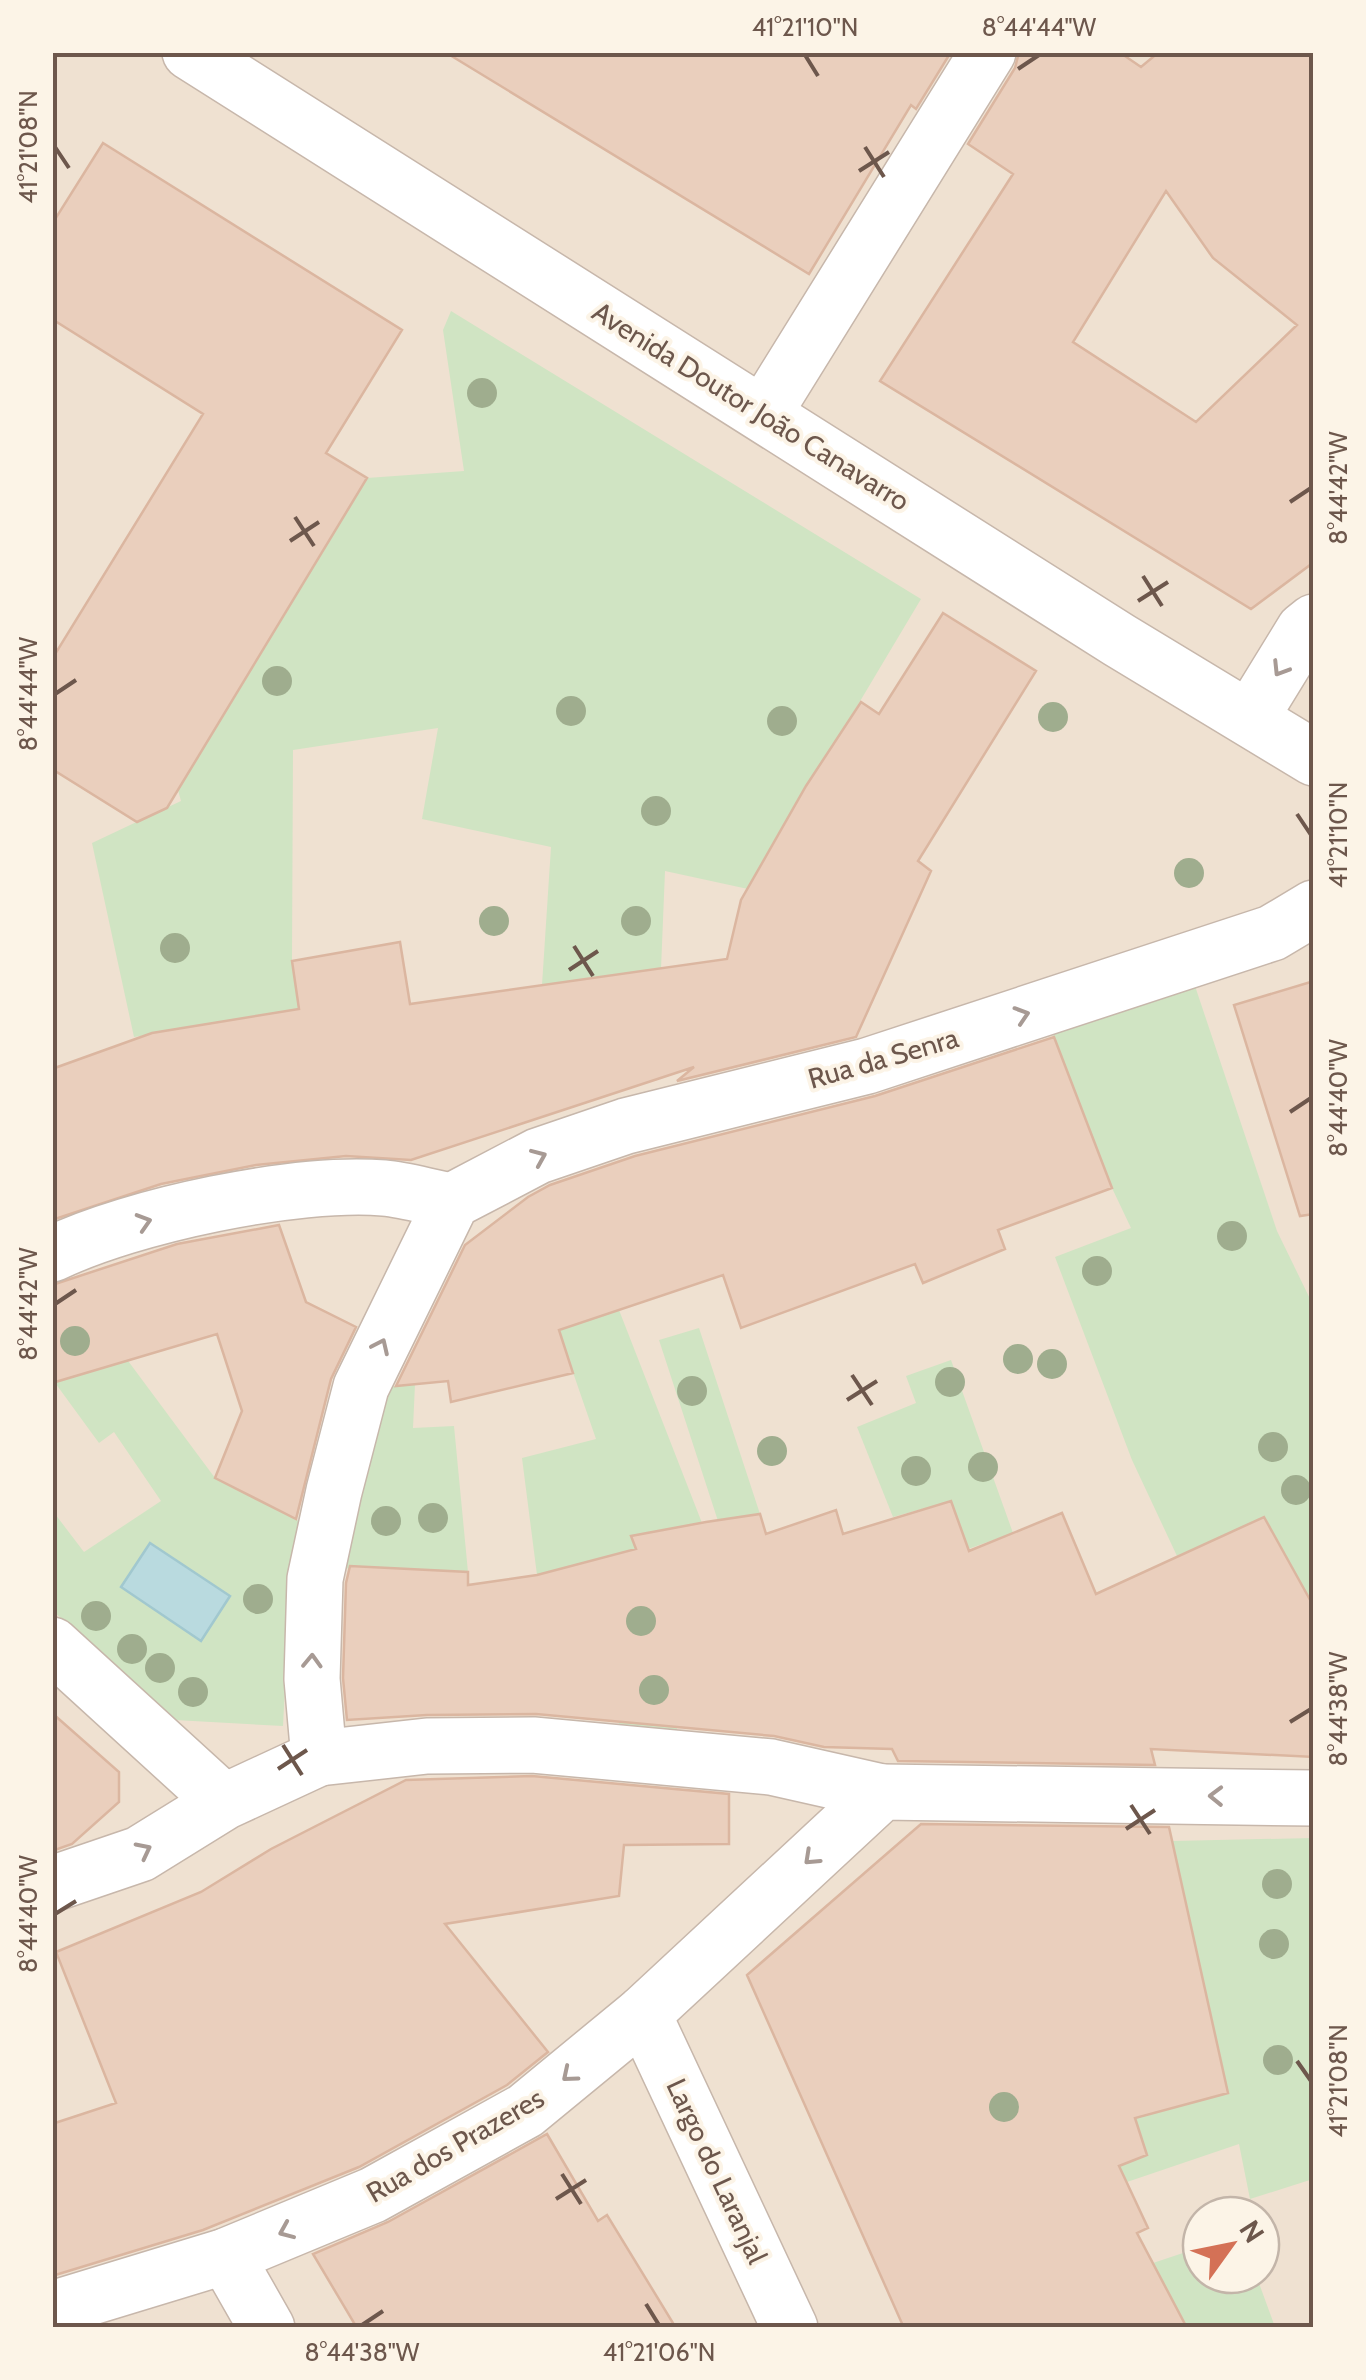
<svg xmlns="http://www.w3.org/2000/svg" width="1366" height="2380" font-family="Cabin,sans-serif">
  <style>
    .residential { fill: #efe1d1; fill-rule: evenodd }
    .green { fill: #d0e4c3 }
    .water { fill: #b9dadf; stroke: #a1c8cf; stroke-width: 2.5 }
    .building { fill: #eacfbd; stroke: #dbb6a0; stroke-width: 2.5; fill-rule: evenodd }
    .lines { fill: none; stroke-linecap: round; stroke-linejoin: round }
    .pedestrian-casing { stroke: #c7b7ab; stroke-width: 58 }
    .minor-casing { stroke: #c7b7ab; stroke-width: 58 }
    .tertiary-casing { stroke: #c7b7ab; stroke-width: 58 }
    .pedestrian { stroke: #fff; stroke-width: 55 }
    .minor { stroke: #fff; stroke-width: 55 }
    .tertiary { stroke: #fff; stroke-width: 55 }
    .tree { fill: #9fad8e }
    .oneway { stroke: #a79a94 }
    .ticks { fill: none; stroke: #6d574c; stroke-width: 4 }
    .labels { text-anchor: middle; stroke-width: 8; stroke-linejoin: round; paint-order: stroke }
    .street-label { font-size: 28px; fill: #6d574c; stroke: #fcf4e7 }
    .neatline { fill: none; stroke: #6d574c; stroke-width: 4 }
    .ticks-label { font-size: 25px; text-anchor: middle; fill: #6d574c }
  </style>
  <rect width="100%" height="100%" fill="#f8f0e2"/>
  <!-- residential -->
  <path class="residential" d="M52 53H1313V2327H53ZM1201 2215H1261V2275H1201Z"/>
  <!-- green -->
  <path class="green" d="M451 311 921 599 748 889 665 871 661 969 542 985 551 847 422 819 438 728 293 750 292 961 299 1011 134 1037 92 843 181 801 178 790 367 478 464 471 443 330Z
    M1193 980 1277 1231 1313 1305V1607L1264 1518 1177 1556 1132 1460 1055 1257 1131 1228 1112 1188 1050 1027Z
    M68 1280 215 1478 299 1521 290 1589 283 1726 175 1720 53 1611 52 1510 84 1552 161 1501 114 1432 99 1443 53 1380Z
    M619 1310 702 1523 675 1646 677 1734 619 1731 617 1652 583 1563 537 1575 522 1458 596 1439 558 1329Z
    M699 1328 760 1514 718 1521 659 1340Z
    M951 1360 1013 1533 968 1549 951 1501 893 1517 857 1427 916 1403 906 1376Z
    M415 1384 413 1428 454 1426 468 1572 335 1568 378 1388Z
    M1313 1838V2179L1250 2199 1239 2144 1127 2182 1119 2166 1135 2118 1228 2093 1172 1841Z
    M1201 2247V2275H1256L1275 2327H1187L1153 2263Z"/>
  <!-- water -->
  <path class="water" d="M150 1543 230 1596 201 1641 121 1587Z"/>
  <!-- building -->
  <path class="building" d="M445 52H951L916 109 911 105 809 274Z
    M1019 52H1119L1141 67 1159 52H1314V562L1251 609 880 381 1013 174 968 144 1015 68ZM1166 191 1213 258 1297 325 1196 422 1073 342Z
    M103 143 402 330 326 453 367 478 167 808 137 822 52 769V659L203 414 52 319V224Z
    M943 613 1036 671 918 861 931 871 856 1037 677 1081 694 1067 411 1160 346 1156 256 1165 161 1184 52 1220V1069L152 1033 299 1009 292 961 400 942 410 1004 727 959 741 900 806 786 861 702 879 714Z
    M1314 981V1214L1300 1216 1234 1005Z
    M1054 1037 1112 1188 998 1230 1005 1249 923 1283 915 1264 741 1328 723 1275 559 1330 573 1373 451 1402 448 1381 396 1386 465 1245 528 1197 550 1185 635 1156 875 1096Z
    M279 1225 306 1302 356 1327 331 1379 296 1519 215 1478 242 1411 217 1334 52 1383V1285L177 1244Z
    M951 1501 969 1551 1062 1513 1096 1594 1264 1517 1314 1607V1757L1151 1749 1155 1765 898 1761 892 1749 824 1747 774 1736 536 1714 427 1715 347 1720 343 1678 346 1583 350 1566 468 1572V1585L537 1575 636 1549 631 1536 706 1522 760 1514 766 1534 836 1510 843 1534Z
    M52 1713 119 1772V1802L72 1844 52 1851Z
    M532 1776 729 1794V1844L624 1845 619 1896 445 1924 548 2052 507 2085 359 2167 203 2230 52 2276V2124L116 2103 56 1952 201 1892 271 1849 406 1780Z
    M921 1824 1169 1827 1228 2093 1135 2118 1147 2155 1119 2166 1148 2228 1137 2233 1187 2328H904L747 1975Z
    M547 2134 598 2221 607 2215 676 2328H357L313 2254 388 2222Z"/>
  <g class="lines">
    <!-- pedestrian casing -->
    <g class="pedestrian-casing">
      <path id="pedestrian" d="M764 413 988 52
        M319 1758 427 1746 533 1745 771 1767 882 1792
        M643 2014 790 2328
        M226 2256 267 2328"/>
    </g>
    <!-- minor casing -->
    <g class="minor-casing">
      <path id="minor" d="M1250 718 1304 630 1314 622
        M452 1201 538 1156 626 1126 867 1066 1272 933 1314 908
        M52 1254C133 1215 295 1181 384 1188 406 1190 429 1197 452 1201
        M52 1645 224 1802
        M52 1884 140 1854 224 1802 319 1758 312 1679 315 1579 334 1491 361 1387 452 1201
        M52 2309 226 2256 373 2195 525 2111 643 2014 882 1792 1314 1798"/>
    </g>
    <!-- tertiary casing -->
    <g class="tertiary-casing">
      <path id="tertiary" d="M190 52 1119 640 1314 758"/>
    </g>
    <!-- pedestrian -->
    <use href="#pedestrian" class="pedestrian"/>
    <!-- minor -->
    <use href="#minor" class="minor"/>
    <!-- tertiary -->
    <use href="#tertiary" class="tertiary"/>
  </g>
  <!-- trees -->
  <g class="tree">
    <circle cx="482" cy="393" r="15"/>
    <circle cx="277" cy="681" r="15"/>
    <circle cx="571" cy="711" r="15"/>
    <circle cx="1053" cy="717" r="15"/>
    <circle cx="782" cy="721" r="15"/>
    <circle cx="656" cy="811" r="15"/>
    <circle cx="1189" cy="873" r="15"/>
    <circle cx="494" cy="921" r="15"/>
    <circle cx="636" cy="921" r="15"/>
    <circle cx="175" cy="948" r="15"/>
    <circle cx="1232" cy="1236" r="15"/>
    <circle cx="1097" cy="1271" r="15"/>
    <circle cx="75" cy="1341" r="15"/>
    <circle cx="1018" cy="1359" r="15"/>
    <circle cx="1052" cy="1364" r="15"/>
    <circle cx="950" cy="1382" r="15"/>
    <circle cx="692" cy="1391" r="15"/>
    <circle cx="1273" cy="1447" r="15"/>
    <circle cx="772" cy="1451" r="15"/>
    <circle cx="983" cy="1467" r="15"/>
    <circle cx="916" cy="1471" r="15"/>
    <circle cx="1296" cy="1490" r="15"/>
    <circle cx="433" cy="1518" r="15"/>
    <circle cx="386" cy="1521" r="15"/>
    <circle cx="258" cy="1599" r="15"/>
    <circle cx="96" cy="1616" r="15"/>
    <circle cx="641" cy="1621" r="15"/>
    <circle cx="132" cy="1649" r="15"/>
    <circle cx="160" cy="1668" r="15"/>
    <circle cx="654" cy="1690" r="15"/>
    <circle cx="193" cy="1692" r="15"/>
    <circle cx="1277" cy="1884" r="15"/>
    <circle cx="1274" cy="1944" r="15"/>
    <circle cx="1278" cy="2060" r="15"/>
    <circle cx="1004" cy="2107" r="15"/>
  </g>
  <!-- one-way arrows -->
  <defs><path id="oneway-chevron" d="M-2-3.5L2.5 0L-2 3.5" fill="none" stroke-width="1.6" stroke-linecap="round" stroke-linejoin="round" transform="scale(2.5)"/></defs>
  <g class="oneway">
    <use href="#oneway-chevron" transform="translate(1280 669) rotate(122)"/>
    <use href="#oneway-chevron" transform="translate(1022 1015) rotate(-18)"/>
    <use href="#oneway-chevron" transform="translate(539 1157) rotate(-23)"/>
    <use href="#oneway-chevron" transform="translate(144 1222) rotate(-17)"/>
    <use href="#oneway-chevron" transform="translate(381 1346) rotate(-65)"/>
    <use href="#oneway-chevron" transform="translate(312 1661) rotate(-88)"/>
    <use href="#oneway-chevron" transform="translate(1216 1796) rotate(-179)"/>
    <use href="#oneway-chevron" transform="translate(144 1850) rotate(-27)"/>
    <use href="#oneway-chevron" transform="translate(811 1858) rotate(137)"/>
    <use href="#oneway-chevron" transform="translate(569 2075) rotate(140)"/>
    <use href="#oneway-chevron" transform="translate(286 2231) rotate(157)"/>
  </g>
  <!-- ticks -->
  <path class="ticks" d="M805 55 818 76M1018 69 1039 55M55 147 69 168M865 147 884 177M859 171 889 152M1290 502 1311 488M295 517 314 546M290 541 319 522M1143 576 1162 606M1138 601 1168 582M55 694 76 680M1297 814 1311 835M574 946 593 976M569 970 598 951M1290 1112 1311 1098M55 1304 76 1290M852 1375 872 1405M847 1400 877 1381M1290 1722 1311 1709M283 1745 302 1775M278 1769 307 1750M1131 1805 1150 1834M1126 1829 1155 1810M55 1914 76 1901M1297 2061 1311 2081M562 2174 581 2204M556 2199 586 2180M646 2304 659 2325M362 2325 383 2311"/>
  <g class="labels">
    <!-- street labels -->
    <g class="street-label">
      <text transform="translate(751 406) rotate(32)" y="10">Avenida Doutor João Canavarro</text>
      <text transform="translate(883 1058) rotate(-16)" y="10">Rua da Senra</text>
      <text transform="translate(455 2145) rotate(-30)" y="10">Rua dos Prazeres</text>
      <text transform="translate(717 2171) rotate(65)" y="10">Largo do Laranjal</text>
    </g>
  </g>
  <!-- border -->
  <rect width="1366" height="2380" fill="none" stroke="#fcf4e7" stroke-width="110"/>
  <!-- north arrow -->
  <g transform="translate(1231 2245) rotate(57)"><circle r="48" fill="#fcf4e7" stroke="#c3b5a9" stroke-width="2.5"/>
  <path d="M0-8L18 38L0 25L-18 38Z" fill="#d47156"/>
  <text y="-15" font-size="28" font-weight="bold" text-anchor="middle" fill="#6d574c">N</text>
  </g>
  <rect x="55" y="55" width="1256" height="2270" class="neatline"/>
  <g class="ticks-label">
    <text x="805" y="36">41°21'10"N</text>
    <text x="1039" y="36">8°44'44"W</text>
    <text transform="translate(28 147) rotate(-90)" y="9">41°21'08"N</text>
    <text transform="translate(1338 488) rotate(-90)" y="9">8°44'42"W</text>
    <text transform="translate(28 694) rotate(-90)" y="9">8°44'44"W</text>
    <text transform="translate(1338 835) rotate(-90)" y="9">41°21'10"N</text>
    <text transform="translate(1338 1098) rotate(-90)" y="9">8°44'40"W</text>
    <text transform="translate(28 1304) rotate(-90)" y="9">8°44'42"W</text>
    <text transform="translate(1338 1709) rotate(-90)" y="9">8°44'38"W</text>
    <text transform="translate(28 1914) rotate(-90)" y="9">8°44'40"W</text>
    <text transform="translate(1338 2081) rotate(-90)" y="9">41°21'08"N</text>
    <text x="362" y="2361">8°44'38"W</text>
    <text x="659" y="2361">41°21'06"N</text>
  </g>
</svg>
